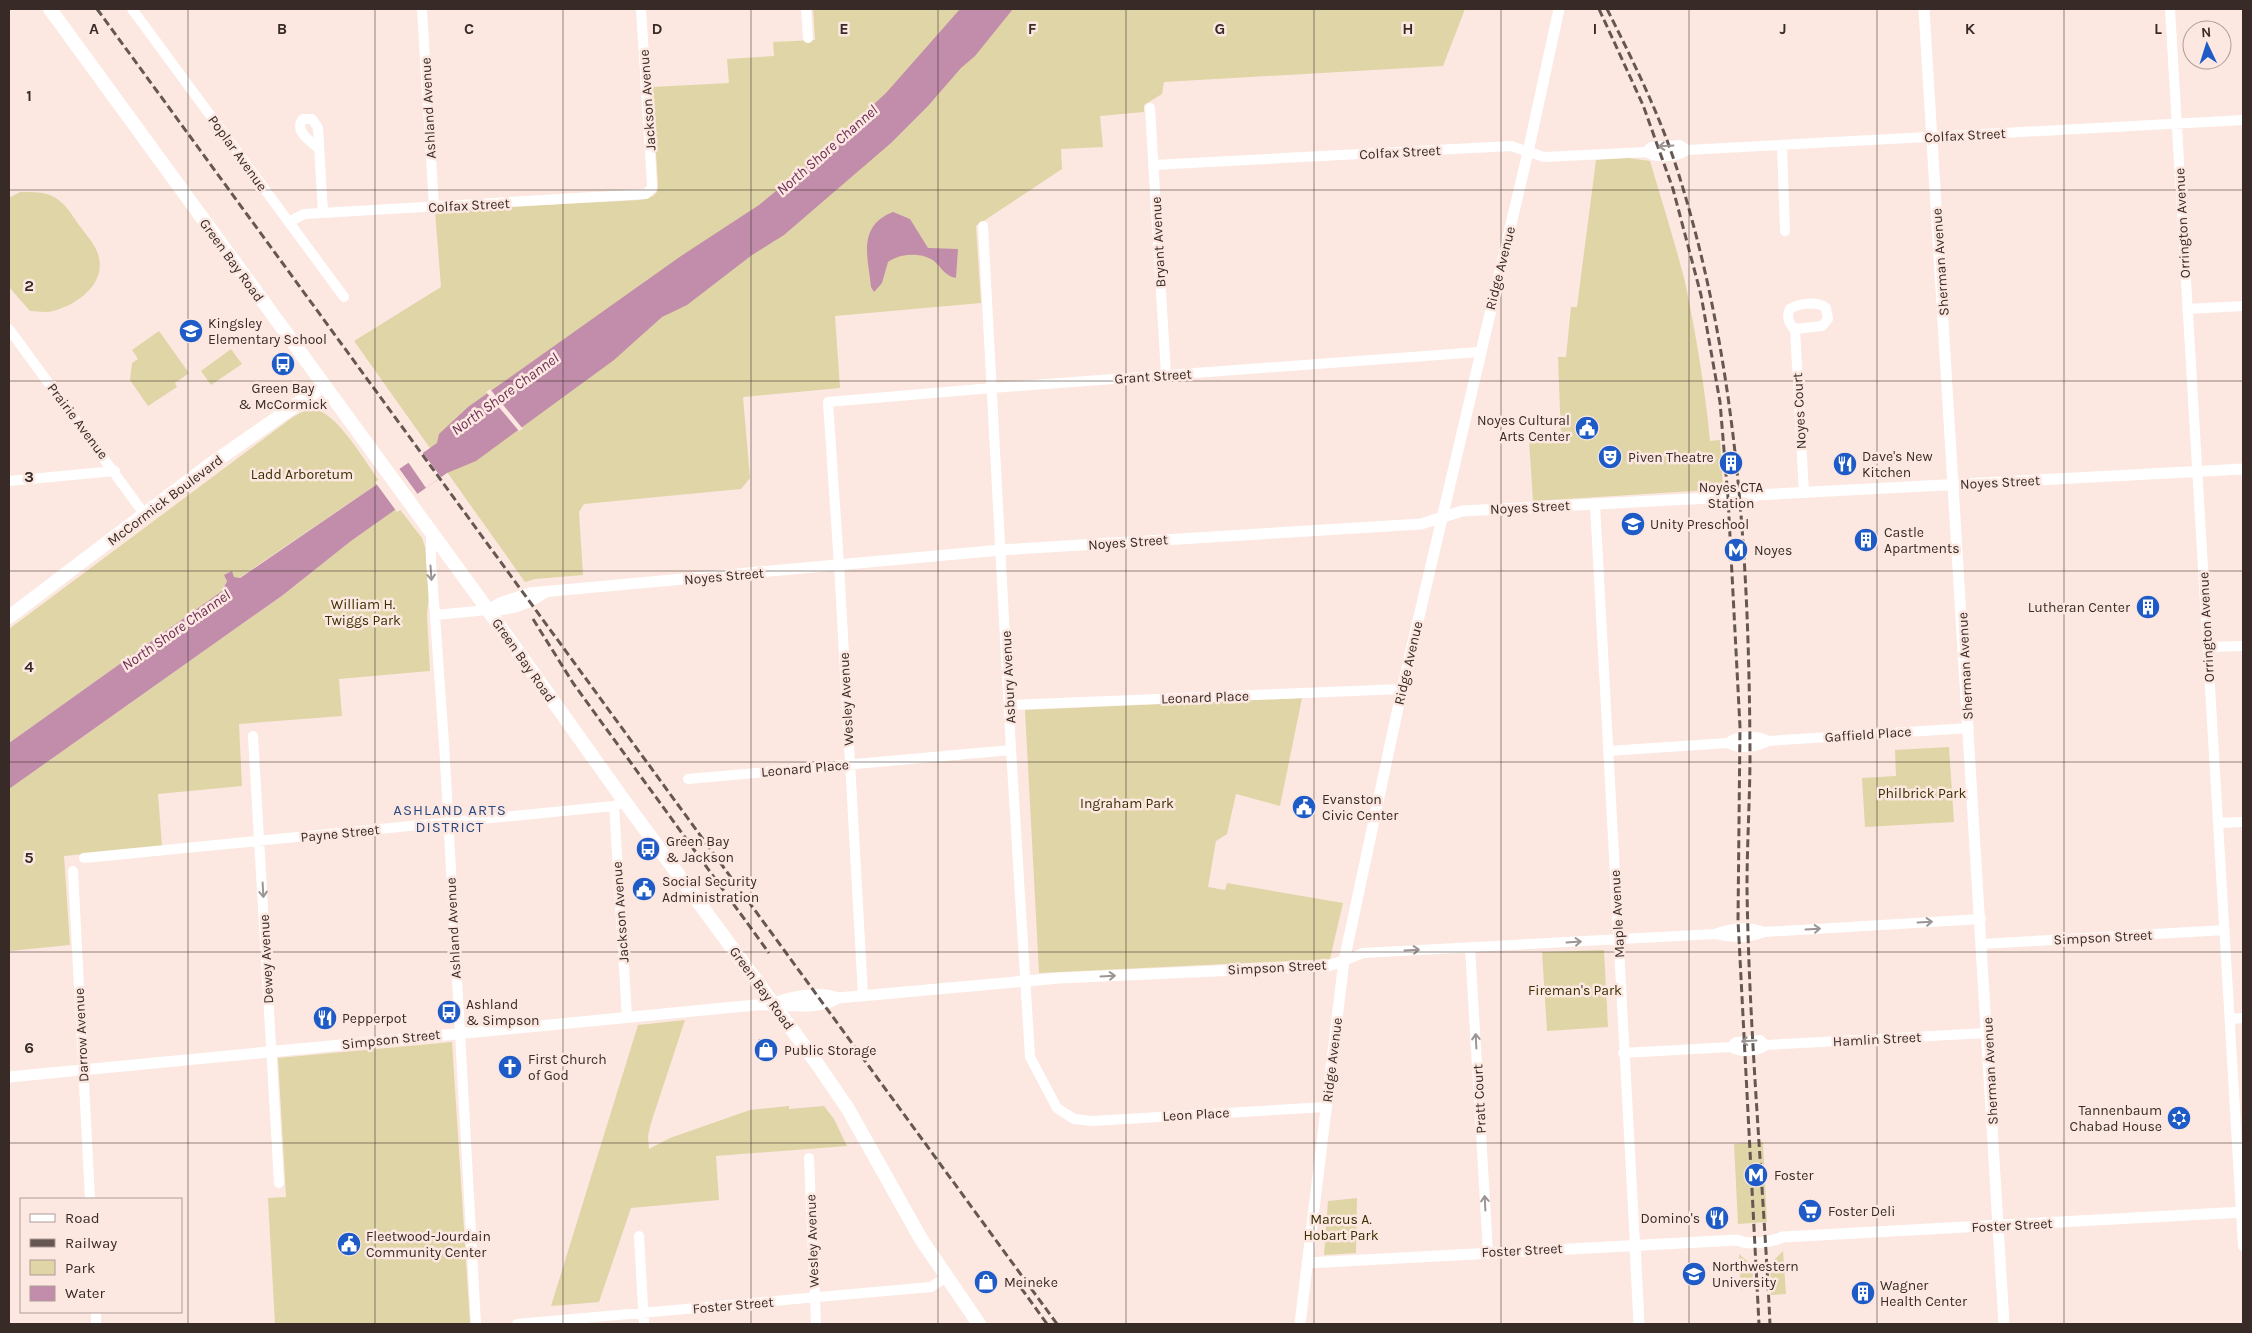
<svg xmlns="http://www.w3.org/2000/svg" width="2252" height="1333" font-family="Karla,sans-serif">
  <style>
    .green { fill: #e0d5a7 }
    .water { fill: #c18daa }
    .pier { fill: #fce8e1 }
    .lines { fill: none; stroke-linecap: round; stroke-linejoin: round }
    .minor { stroke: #fff; stroke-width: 10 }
    .tertiary { stroke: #fff; stroke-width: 11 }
    .secondary { stroke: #fff; stroke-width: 14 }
    .rail { stroke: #665752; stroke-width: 3; stroke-dasharray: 8 4; stroke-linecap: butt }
    .oneway { stroke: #9c9593 }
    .grid { fill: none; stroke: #382b27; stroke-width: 1; stroke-opacity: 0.55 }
    .labels { text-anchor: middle; stroke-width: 5; stroke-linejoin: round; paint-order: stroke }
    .street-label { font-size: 14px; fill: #382b27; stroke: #fce8e1 }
    .poi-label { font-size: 14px; fill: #382b27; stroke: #fce8e1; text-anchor: start }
    .park-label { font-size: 14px; fill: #382e00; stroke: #fce8e1 }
    .water-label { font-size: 15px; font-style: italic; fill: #6c2c54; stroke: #fce8e1 }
    .neighbourhood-label { font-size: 15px; letter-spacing: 1px; fill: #2b4a81; stroke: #fce8e1 }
    .grid-label { font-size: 16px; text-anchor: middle; font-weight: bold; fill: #382b27; stroke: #fce8e1; stroke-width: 5; stroke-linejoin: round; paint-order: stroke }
  </style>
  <rect width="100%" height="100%" fill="#fce8e1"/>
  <!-- green -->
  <path class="green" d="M813 9H1465L1443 66 1164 82 1162 94 1144 105V112L1100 116 1103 147 1061 149 1062 169 976 226 981 303 835 316 840 388 743 397 750 478 741 489 584 504 579 512 583 575 535 579 525 582 354 341 441 287 435 211 640 200 653 196 657 192 658 186 652 87 729 83 727 59 774 56 773 42 815 40Z
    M1628 158 1650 161C1662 202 1675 242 1685 282 1696 335 1705 387 1710 441L1720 440 1723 487 1710 490 1533 501 1529 440 1561 437 1558 357H1566L1571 307H1577L1596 160Z
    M20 192C32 192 43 191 54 197 65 203 72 215 79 225 86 235 97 246 99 258 105 285 76 305 53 311 46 313 38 311 30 311L9 287V198Z
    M159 331 189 373 175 383 177 387 148 406 130 380 132 363 138 359 132 350Z
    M231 349 242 364 211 385 201 371Z
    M317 410C339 416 366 463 380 482L239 578 225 575 227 580 222 591 9 743V629L293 417 304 411Z
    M398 507 422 538 425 547 429 594 427 615 430 671 339 679 342 716 239 724 242 786 158 794 162 846 64 856 70 945 9 951V789L283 595 351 541Z
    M1302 698 1280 806 1236 794 1227 834 1216 841 1208 887 1225 890 1227 883 1343 903 1330 959 1039 973 1025 710Z
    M1949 747 1954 822 1865 827 1862 778 1896 776 1895 750Z
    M1604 950 1608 1027 1547 1031 1542 952Z
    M685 1020 651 1123 648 1136 649 1149 670 1138 750 1110 789 1106V1109L824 1106 834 1119 847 1146 716 1156 719 1200 631 1208 599 1302 551 1306 638 1025Z
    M452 1042 470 1323 275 1324 268 1198 286 1197 278 1058Z
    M1763 1142 1767 1222 1738 1224 1734 1144Z
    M1357 1198 1356 1253 1324 1255 1328 1201Z
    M1783 1251 1786 1294 1771 1295 1770 1264Z
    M1739 1254 1752 1265 1753 1279 1741 1290Z"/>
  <!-- water -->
  <path class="water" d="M960 9H1013L975 56 961 68 928 106 891 143 784 235 752 255 687 305 662 317 614 360 476 461 447 473 351 541 283 595 9 789V743L222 591 227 581 224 575 232 571 234 577 240 578 430 448 437 443 439 434 468 407 681 256 759 205 810 163 886 93Z
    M893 212 910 219 928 248 958 249 956 278C945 276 942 268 934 261 922 252 900 253 888 262L882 283 874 292 871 287C868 257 857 226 893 212Z"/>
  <!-- pier -->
  <path class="pier" d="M490 389 523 429 519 431 486 392Z
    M422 452 441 477 426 488 408 462Z
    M398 467 419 496 397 512 375 482Z"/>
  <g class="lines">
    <!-- minor -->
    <path class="minor" d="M132 9 344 297
      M422 9 434 207
      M806 9 808 38
      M2170 9 2243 1246
      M1150 108 1166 375
      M1782 145 1785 231
      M319 149C311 141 293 131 303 119H312L318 128 323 213
      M1646 152 1651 147 1680 145 1687 150 2243 120
      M1153 165 1511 146 1544 157 1646 152C1656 159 1678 157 1687 150
      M289 222 304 214 646 194 652 188V184L641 9
      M983 226 1011 750 1030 1057 1057 1108 1074 1119 1092 1121 1326 1107
      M2187 309 2243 306
      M9 329 145 515
      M1795 329 1822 326 1828 319 1826 308C1818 301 1799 303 1790 309 1786 316 1789 325 1795 329L1804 493
      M9 481 115 471
      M1595 504 1635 1245
      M431 532V560L444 743 476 1324
      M435 615 488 610
      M2208 647 2243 646
      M1009 705 1402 689
      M253 736 279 1183
      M1728 743C1738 750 1758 747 1768 741L1969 728
      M1608 751 1728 743C1737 735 1758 735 1768 741
      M688 779 1011 750
      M614 806 627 1017
      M2218 823 2243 822
      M84 858 614 806 625 802
      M73 871 90 1199
      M1715 934C1730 928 1748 926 1764 932
      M1982 944 2225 930
      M1470 947 1488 1252
      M1344 961 1363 953 1715 934C1731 938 1749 938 1764 932L1981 919
      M863 995 839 565 828 402 992 388 1479 352
      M2230 1019 2243 1018
      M1731 1047 1736 1042 1760 1040 1766 1045
      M1623 1053 1731 1047C1740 1053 1758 1052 1766 1045L1987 1033
      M809 1158 816 1324
      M639 1236 644 1324
      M96 1312V1324
      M517 1324 931 1287 946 1277"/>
    <!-- tertiary -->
    <path class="tertiary" d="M1924 9 2004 1324
      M1752 498 1756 495 2243 469
      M488 610 500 603 530 593 1001 550 1421 524 1462 511 1710 498C1720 491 1746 489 1756 495
      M488 610C509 611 527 605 544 593
      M775 1003C792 996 821 991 838 998L1059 978 1327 966 1344 961
      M9 1077 756 1005C780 1003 818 1012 838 998
      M1635 1245 1639 1324
      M1307 1263 1737 1240C1750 1246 1770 1242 1783 1237L2243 1212
      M1300 1324 1344 961 1402 689 1528 152 1559 9"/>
    <!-- secondary -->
    <path class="secondary" d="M50 9 496 621 625 802 818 1065 848 1109 921 1239 979 1324
      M9 617 207 467 323 386"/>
    <!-- rail -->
    <path class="rail" d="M97 9 1057 1324
      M1599 9 1643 105 1673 189 1701 295 1720 402 1728 498 1740 727 1738 920 1759 1324
      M1607 9C1633 61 1659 113 1677 169 1737 357 1749 557 1750 753 1750 798 1747 843 1747 888 1749 1033 1763 1179 1770 1324
      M533 619 573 683 769 953
      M1021 1288 1047 1324"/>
  </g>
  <!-- one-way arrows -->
  <defs><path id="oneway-shaft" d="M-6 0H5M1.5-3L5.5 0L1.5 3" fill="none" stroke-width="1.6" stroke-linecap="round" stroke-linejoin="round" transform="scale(1.25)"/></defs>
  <g class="oneway">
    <use href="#oneway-shaft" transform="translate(1666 146) rotate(177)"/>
    <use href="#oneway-shaft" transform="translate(431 573) rotate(86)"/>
    <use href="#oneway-shaft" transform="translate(263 890) rotate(87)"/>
    <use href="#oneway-shaft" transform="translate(1925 922) rotate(-3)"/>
    <use href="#oneway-shaft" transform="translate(1813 929) rotate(-3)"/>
    <use href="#oneway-shaft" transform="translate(1574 942) rotate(-4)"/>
    <use href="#oneway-shaft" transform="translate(1412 950) rotate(-3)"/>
    <use href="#oneway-shaft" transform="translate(1108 976) rotate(-3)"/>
    <use href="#oneway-shaft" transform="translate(1476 1041) rotate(-93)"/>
    <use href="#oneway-shaft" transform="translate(1749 1041) rotate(177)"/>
    <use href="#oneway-shaft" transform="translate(1485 1203) rotate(-93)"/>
  </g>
  <!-- grid -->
  <path class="grid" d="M188 9V1324M375 9V1324M563 9V1324M751 9V1324M938 9V1324M1126 9V1324M1314 9V1324M1501 9V1324M1689 9V1324M1877 9V1324M2064 9V1324M9 190H2243M9 381H2243M9 571H2243M9 762H2243M9 952H2243M9 1143H2243"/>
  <!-- icons -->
  <defs>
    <g id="school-disc" transform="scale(1.25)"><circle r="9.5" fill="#1e5bc7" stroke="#fce8e1"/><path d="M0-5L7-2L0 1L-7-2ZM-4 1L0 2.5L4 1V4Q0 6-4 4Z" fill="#fff"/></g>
    <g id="bus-disc" transform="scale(1.25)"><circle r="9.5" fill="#1e5bc7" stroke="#fce8e1"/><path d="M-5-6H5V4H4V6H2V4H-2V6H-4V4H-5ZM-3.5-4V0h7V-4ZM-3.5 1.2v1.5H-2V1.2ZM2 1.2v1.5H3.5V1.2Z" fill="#fff"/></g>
    <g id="civic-disc" transform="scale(1.25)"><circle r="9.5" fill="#1e5bc7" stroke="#fce8e1"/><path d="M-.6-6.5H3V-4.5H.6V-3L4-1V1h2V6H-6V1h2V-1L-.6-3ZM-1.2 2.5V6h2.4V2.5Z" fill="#fff"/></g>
    <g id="theatre-disc" transform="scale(1.25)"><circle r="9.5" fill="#1e5bc7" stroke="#fce8e1"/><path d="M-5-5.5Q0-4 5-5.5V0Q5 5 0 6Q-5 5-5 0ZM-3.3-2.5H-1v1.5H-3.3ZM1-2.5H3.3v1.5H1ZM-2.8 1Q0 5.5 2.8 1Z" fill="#fff"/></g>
    <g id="building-disc" transform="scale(1.25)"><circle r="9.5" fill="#1e5bc7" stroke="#fce8e1"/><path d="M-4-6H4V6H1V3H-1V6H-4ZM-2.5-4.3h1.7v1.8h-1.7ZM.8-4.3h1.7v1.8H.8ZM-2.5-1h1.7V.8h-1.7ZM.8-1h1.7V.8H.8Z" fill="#fff"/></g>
    <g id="restaurant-disc" transform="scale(1.25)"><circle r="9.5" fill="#1e5bc7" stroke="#fce8e1"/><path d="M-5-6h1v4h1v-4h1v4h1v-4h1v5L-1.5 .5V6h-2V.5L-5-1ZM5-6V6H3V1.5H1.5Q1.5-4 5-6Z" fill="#fff"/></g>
    <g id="metro-disc" transform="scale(1.25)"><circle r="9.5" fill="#1e5bc7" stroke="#fce8e1"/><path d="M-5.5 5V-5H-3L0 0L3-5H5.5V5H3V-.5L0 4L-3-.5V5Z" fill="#fff"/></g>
    <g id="shop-disc" transform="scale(1.25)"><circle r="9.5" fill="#1e5bc7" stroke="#fce8e1"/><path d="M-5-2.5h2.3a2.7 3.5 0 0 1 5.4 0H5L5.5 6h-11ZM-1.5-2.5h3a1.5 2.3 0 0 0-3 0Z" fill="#fff"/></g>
    <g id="church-disc" transform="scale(1.25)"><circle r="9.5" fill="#1e5bc7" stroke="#fce8e1"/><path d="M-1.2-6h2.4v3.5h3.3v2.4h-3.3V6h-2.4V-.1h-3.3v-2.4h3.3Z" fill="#fff"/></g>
    <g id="synagogue-disc" transform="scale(1.25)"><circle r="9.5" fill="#1e5bc7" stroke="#fce8e1"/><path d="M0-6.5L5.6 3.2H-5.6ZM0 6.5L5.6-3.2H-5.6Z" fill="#fff"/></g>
    <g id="supermarket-disc" transform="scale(1.25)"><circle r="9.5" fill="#1e5bc7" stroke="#fce8e1"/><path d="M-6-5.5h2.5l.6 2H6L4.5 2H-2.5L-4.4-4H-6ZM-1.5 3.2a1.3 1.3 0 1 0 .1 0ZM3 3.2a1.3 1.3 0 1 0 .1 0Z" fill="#fff"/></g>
    <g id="university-disc" transform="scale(1.25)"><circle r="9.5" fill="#1e5bc7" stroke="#fce8e1"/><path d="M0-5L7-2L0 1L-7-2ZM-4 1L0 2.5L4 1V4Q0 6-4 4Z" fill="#fff"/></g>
  </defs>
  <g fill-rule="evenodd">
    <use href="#school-disc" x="191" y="331"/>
    <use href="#bus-disc" x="283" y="364"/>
    <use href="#civic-disc" x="1587" y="428"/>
    <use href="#theatre-disc" x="1610" y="457"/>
    <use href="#building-disc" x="1731" y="463"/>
    <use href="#restaurant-disc" x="1845" y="464"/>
    <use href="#school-disc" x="1633" y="524"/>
    <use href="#building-disc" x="1866" y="540"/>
    <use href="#metro-disc" x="1736" y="550"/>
    <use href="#building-disc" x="2148" y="607"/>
    <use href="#civic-disc" x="1304" y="807"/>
    <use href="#bus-disc" x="648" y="849"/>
    <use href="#civic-disc" x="644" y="889"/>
    <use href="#bus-disc" x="449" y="1012"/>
    <use href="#restaurant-disc" x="325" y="1018"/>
    <use href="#shop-disc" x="766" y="1050"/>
    <use href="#church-disc" x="510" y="1067"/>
    <use href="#synagogue-disc" x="2179" y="1118"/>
    <use href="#metro-disc" x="1756" y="1175"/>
    <use href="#supermarket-disc" x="1810" y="1211"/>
    <use href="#restaurant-disc" x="1717" y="1218"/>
    <use href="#civic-disc" x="349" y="1244"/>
    <use href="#university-disc" x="1694" y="1274"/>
    <use href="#shop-disc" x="986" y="1282"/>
    <use href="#building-disc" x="1863" y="1293"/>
  </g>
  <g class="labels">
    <!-- street labels -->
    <g class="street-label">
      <text transform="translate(647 100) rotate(-94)" y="5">Jackson Avenue</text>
      <text transform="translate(428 108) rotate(-93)" y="5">Ashland Avenue</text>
      <text transform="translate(1965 135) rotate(-3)" y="5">Colfax Street</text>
      <text transform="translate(1400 152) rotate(-3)" y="5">Colfax Street</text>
      <text transform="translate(238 153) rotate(54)" y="5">Poplar Avenue</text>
      <text transform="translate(469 205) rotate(-3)" y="5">Colfax Street</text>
      <text transform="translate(2182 223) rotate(-93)" y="5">Orrington Avenue</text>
      <text transform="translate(1158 242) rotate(-93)" y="5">Bryant Avenue</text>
      <text transform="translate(232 260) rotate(54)" y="5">Green Bay Road</text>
      <text transform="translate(1940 262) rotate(-94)" y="5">Sherman Avenue</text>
      <text transform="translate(1500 268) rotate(-76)" y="5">Ridge Avenue</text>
      <text transform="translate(1153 376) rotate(-4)" y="5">Grant Street</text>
      <text transform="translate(1799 411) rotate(-93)" y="5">Noyes Court</text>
      <text transform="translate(78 421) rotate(53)" y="5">Prairie Avenue</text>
      <text transform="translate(2000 482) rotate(-3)" y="5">Noyes Street</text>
      <text transform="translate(165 500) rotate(-37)" y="5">McCormick Boulevard</text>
      <text transform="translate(1530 507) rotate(-3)" y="5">Noyes Street</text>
      <text transform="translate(1128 542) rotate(-4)" y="5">Noyes Street</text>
      <text transform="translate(724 576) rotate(-5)" y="5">Noyes Street</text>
      <text transform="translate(2206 627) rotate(-93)" y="5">Orrington Avenue</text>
      <text transform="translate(524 660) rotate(55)" y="5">Green Bay Road</text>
      <text transform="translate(1408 663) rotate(-77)" y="5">Ridge Avenue</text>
      <text transform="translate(1965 666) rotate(-93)" y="5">Sherman Avenue</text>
      <text transform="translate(1008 677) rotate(-93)" y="5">Asbury Avenue</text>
      <text transform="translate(1205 697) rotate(-2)" y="5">Leonard Place</text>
      <text transform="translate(846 699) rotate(-93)" y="5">Wesley Avenue</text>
      <text transform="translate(1868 734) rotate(-4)" y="5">Gaffield Place</text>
      <text transform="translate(805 768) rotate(-5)" y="5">Leonard Place</text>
      <text transform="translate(340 833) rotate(-6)" y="5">Payne Street</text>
      <text transform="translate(620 912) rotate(-94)" y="5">Jackson Avenue</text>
      <text transform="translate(1617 914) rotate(-93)" y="5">Maple Avenue</text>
      <text transform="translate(453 928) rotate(-93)" y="5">Ashland Avenue</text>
      <text transform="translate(2103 937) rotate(-3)" y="5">Simpson Street</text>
      <text transform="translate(266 959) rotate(-93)" y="5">Dewey Avenue</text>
      <text transform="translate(1277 967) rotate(-3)" y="5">Simpson Street</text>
      <text transform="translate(762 988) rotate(54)" y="5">Green Bay Road</text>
      <text transform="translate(81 1035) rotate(-93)" y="5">Darrow Avenue</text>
      <text transform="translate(391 1039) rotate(-6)" y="5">Simpson Street</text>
      <text transform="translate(1877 1039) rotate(-3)" y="5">Hamlin Street</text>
      <text transform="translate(1332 1060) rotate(-83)" y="5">Ridge Avenue</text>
      <text transform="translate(1990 1071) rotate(-93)" y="5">Sherman Avenue</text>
      <text transform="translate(1479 1099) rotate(-93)" y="5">Pratt Court</text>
      <text transform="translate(1196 1114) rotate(-3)" y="5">Leon Place</text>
      <text transform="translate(2012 1225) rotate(-3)" y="5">Foster Street</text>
      <text transform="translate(812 1241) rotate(-92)" y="5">Wesley Avenue</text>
      <text transform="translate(1522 1250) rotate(-3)" y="5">Foster Street</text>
      <text transform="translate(733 1305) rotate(-5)" y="5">Foster Street</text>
    </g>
    <!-- poi labels -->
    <g class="poi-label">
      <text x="208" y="328">Kingsley<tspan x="208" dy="16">Elementary School</tspan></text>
      <text x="283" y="393" text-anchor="middle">Green Bay<tspan x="283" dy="16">&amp; McCormick</tspan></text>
      <text x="1570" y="425" text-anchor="end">Noyes Cultural<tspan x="1570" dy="16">Arts Center</tspan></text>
      <text x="1862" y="461">Dave's New<tspan x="1862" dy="16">Kitchen</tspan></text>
      <text x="1628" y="462">Piven Theatre</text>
      <text x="1731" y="492" text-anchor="middle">Noyes CTA<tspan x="1731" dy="16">Station</tspan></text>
      <text x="1650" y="529">Unity Preschool</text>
      <text x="1884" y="537">Castle<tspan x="1884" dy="16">Apartments</tspan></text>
      <text x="1754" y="555">Noyes</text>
      <text x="2130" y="612" text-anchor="end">Lutheran Center</text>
      <text x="1322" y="804">Evanston<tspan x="1322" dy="16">Civic Center</tspan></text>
      <text x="666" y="846">Green Bay<tspan x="666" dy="16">&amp; Jackson</tspan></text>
      <text x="662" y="886">Social Security<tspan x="662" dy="16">Administration</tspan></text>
      <text x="466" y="1009">Ashland<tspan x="466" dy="16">&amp; Simpson</tspan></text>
      <text x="342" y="1023">Pepperpot</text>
      <text x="784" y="1055">Public Storage</text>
      <text x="528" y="1064">First Church<tspan x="528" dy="16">of God</tspan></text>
      <text x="2162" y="1115" text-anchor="end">Tannenbaum<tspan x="2162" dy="16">Chabad House</tspan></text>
      <text x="1774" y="1180">Foster</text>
      <text x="1828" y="1216">Foster Deli</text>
      <text x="1700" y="1223" text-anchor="end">Domino's</text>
      <text x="366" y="1241">Fleetwood-Jourdain<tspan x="366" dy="16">Community Center</tspan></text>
      <text x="1712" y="1271">Northwestern<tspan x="1712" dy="16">University</tspan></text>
      <text x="1004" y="1287">Meineke</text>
      <text x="1880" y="1290">Wagner<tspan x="1880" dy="16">Health Center</tspan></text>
    </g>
    <!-- park labels -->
    <g class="park-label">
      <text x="302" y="479">Ladd Arboretum</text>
      <text x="363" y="609">William H.<tspan x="363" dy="16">Twiggs Park</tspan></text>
      <text x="1922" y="798">Philbrick Park</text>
      <text x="1127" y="808">Ingraham Park</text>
      <text x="1575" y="995">Fireman's Park</text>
      <text x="1341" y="1224">Marcus A.<tspan x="1341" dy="16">Hobart Park</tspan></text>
    </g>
    <!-- water labels -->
    <g class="water-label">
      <text transform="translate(827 150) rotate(-41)" y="5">North Shore Channel</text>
      <text transform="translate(505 394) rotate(-36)" y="5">North Shore Channel</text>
      <text transform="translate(176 630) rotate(-35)" y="5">North Shore Channel</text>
    </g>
    <!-- neighbourhood labels -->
    <g class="neighbourhood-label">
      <text x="450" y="815">ASHLAND ARTS<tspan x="450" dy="17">DISTRICT</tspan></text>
    </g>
  </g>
  <g class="grid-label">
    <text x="94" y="34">A</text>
    <text x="282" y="34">B</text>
    <text x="469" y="34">C</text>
    <text x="657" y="34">D</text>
    <text x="844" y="34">E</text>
    <text x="1032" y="34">F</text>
    <text x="1220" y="34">G</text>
    <text x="1408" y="34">H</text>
    <text x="1595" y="34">I</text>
    <text x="1783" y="34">J</text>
    <text x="1970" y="34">K</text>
    <text x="2158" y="34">L</text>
    <text x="29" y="101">1</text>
    <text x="29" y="291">2</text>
    <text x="29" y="482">3</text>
    <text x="29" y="672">4</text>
    <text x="29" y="863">5</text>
    <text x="29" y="1053">6</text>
  </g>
  <!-- border -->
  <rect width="2252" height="1333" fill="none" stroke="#382b27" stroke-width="20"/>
  <!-- legend -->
  <rect x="20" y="1198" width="162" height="115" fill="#fce8e1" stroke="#ae9c97"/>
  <rect x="30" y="1214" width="25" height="8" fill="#ffffff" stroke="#ae9c97"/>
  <text x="65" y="1223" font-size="15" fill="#382b27">Road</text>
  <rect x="30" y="1239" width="25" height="8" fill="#665752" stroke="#ae9c97"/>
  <text x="65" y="1248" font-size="15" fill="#382b27">Railway</text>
  <rect x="30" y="1260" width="25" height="15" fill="#e0d5a7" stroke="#ae9c97"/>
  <text x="65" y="1273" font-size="15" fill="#382b27">Park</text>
  <rect x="30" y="1286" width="25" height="15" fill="#c18daa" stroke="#ae9c97"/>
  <text x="65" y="1298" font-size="15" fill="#382b27">Water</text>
  <!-- north arrow -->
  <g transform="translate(2207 45) rotate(356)"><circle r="24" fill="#fce8e1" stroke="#ae9c97"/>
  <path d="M0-4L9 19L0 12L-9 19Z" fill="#1e5bc7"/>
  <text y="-8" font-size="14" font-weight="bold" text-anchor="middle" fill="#382b27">N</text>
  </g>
</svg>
